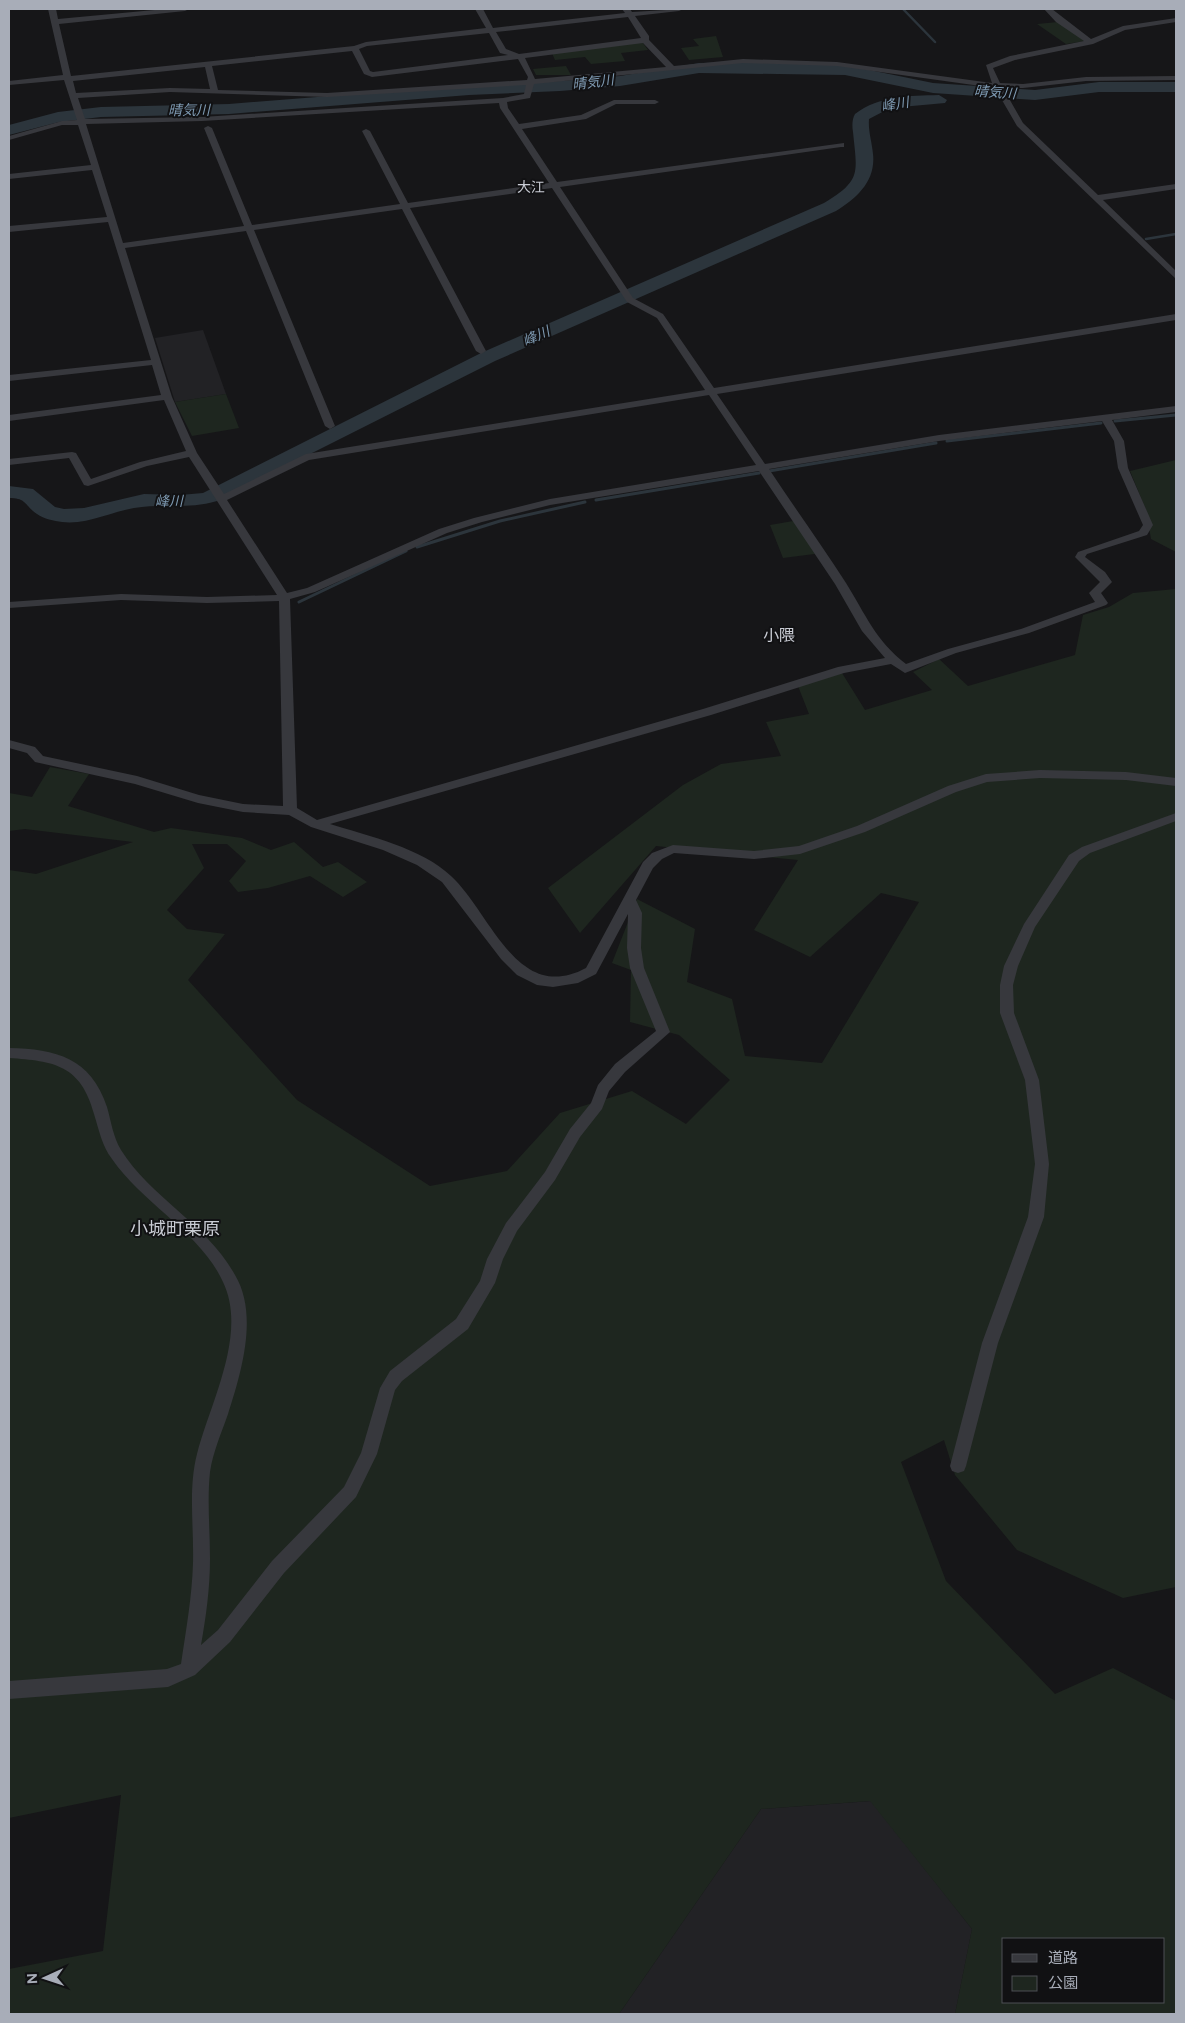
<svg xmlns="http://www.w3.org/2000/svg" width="1185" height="2023" font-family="Figtree,'Noto Sans JP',sans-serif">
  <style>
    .built { fill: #222225 }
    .green { fill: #1e261f; fill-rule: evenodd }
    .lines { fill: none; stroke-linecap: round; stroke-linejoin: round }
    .stream-far1 { stroke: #2c353c; stroke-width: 2.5 }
    .stream { stroke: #2c353c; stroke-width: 3 }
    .river { fill: #2c353c; fill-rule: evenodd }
    .minor { fill: #37383d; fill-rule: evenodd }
    .labels { text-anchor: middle; stroke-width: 4; stroke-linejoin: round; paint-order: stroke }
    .far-water-label { font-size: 14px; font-style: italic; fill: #7f9bb3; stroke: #111113 }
    .far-neighbourhood-label { font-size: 14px; fill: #c9ccd4; stroke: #111113 }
    .neighbourhood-label { font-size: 16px; fill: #c9ccd4; stroke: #111113 }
    .quarter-label { font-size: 18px; fill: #c9ccd4; stroke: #111113 }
  </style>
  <rect width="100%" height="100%" fill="#161618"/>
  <!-- built -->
  <path class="built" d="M203 330 226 394 175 402 155 338Z
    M871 1801 972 1929 955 2014H619L761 1809Z"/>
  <!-- green -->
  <path class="green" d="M1058 22 1085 41 1066 44 1037 24Z
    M716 36 723 57 689 60 681 48 699 46 693 39Z
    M640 39 648 50 621 53 625 61 591 64 585 57 555 60 551 51Z
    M566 66 571 75H536L533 69Z
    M226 394 239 428 192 436 175 402Z
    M1176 460V552L1151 539 1146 510 1130 471Z
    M799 520 822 553 783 558 770 525Z
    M1176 589V1587L1123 1598 1017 1550 955 1475 944 1440 901 1462 946 1581 1055 1694 1113 1668 1176 1701V2014H955L972 1929 870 1801 761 1809 619 2014H9V1969L103 1951 121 1795 9 1818V870L36 874 133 842 25 829 9 831V793L32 797 50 767 89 774 68 806 154 832 171 828 242 838 271 850 294 842 323 867 338 862 367 882 343 897 310 876 268 888 238 892 229 881 246 861 227 844H192L204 868 167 910 187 929 225 934 188 980 297 1100 430 1186 507 1171 560 1113 632 1091 686 1124 730 1080 679 1035 630 1022 631 970 612 963 637 899 695 929 687 982 732 999 745 1056 822 1063 919 902 881 893 810 957 754 930 798 860 656 846 580 933 548 888 683 785 721 764 781 756 766 722 809 714 798 686 842 673 865 710 932 690 913 672 939 659 968 686 1075 655 1083 615 1109 607 1133 593ZM1004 1939H1164V2002H1004Z"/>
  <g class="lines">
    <!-- stream-far1 -->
    <path class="stream-far1" d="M903 9 935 42
      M1146 239 1176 234"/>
    <!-- stream -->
    <path class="stream" d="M1115 421 1176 415
      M947 441 1101 423
      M769 471 936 443
      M596 500 759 473
      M417 547 500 521 585 502
      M299 602 406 551"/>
    <!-- river -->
    <path class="river" d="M747 62 845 65 933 83 1035 90 1099 82H1176V92H1099L1035 100 933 93 845 75 699 73 620 86 560 91 469 95 229 114 101 117 59 122 9 135V125L58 112 101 107 229 104 469 85 560 81 620 76 699 63Z
      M939 95 947 100 945 103 890 108 869 119C868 131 872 142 873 154 876 181 857 198 836 211L495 361 217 501C186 510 164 503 134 508 110 512 87 525 62 522 54 521 44 519 37 514 24 505 27 498 9 498V486L33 489 55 507 64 509 84 508 144 494 180 495 203 493 481 353 824 203C862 180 857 173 853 132 852 126 852 119 855 114 880 95 909 96 939 95Z"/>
    <!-- minor -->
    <path class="minor" d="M48 9H56L58 19 165 9H189L185 11 59 24 71 76 354 46 366 42 486 28 475 9H483L493 28 625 13 622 9H630L632 12 683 9 679 11 635 16 649 36V40L674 66 743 59 837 62 992 83 986 65 1010 56 1084 41 1056 22 1044 9H1052L1091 39 1123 26 1176 18V22L1125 30 1093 44 1015 60 993 68 1000 83 1023 84 1086 77 1176 76V80L1086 81 1023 88H1003L1023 123 1098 195 1176 184V189L1103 200 1176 271V279L1017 126 995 88 837 66 743 63 534 84 530 98 507 102 508 108 519 124 581 115 614 100H655L659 102 655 104H616L586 119 522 129 557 182 844 143V147H841L560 187 633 298 663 314 714 388 1176 314V320L717 394 765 464 939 435 1176 406V412L1112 420 1124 441 1128 468 1153 525 1147 535 1087 554 1085 557 1105 572 1112 582 1101 593 1108 603 1106 605 1029 633 956 653 905 673 891 664 844 673 711 715 330 824C368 836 422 848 451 876 491 913 517 1005 586 968L643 862 652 853 673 845 754 851 799 846 857 826 948 786 986 774 1040 770 1126 772 1176 778V786L1126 780 1040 778 987 782 956 792 865 832 800 854 754 859 674 853 662 859 653 868 636 900 642 913 641 948 644 968 670 1032 625 1072 609 1091 602 1109 580 1137 555 1180 517 1231 503 1259 495 1283 468 1329 402 1381 395 1390 377 1454 356 1497 284 1573 230 1642 195 1675 168 1687 9 1699V1681L167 1669 181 1664C186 1630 192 1597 193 1563 194 1526 188 1489 197 1454 210 1403 248 1334 223 1282 201 1233 143 1204 112 1159 102 1146 99 1130 94 1114 81 1065 54 1061 9 1058V1048C56 1049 91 1058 107 1107 111 1121 113 1137 121 1150 151 1198 207 1224 235 1275 259 1315 241 1373 228 1414 221 1434 213 1452 210 1472 207 1501 210 1530 210 1559 210 1588 206 1617 201 1645L218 1630 272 1561 344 1487 361 1453 380 1388 390 1371 456 1319 480 1281 487 1259 506 1223 545 1172 570 1129 591 1103 598 1085 615 1064 656 1031 630 968 627 948 628 914 596 974 578 983 553 987 537 985 517 975 501 959 442 882 417 865 383 850 311 827 289 815 243 812 198 803 135 784 35 762 27 753 9 748V740L35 747 43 756 137 776 199 795 243 804 283 806 279 601 207 603 121 600 9 608V602L121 594 207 597 277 595 189 457 147 466 88 486 84 485 69 458 9 465V459L72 452 76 453 91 479 140 462 186 451 164 400 9 421V415L161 395 152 365 9 381V375L151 360 108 222 9 232V226L107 217 92 170 9 179V174L91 165 78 125H62L9 140V136L62 121 77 120 64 80 9 85V81L63 75ZM628 17 641 38 519 54 506 49 496 32ZM489 33 500 53 508 55 373 72 370 71 359 49 367 46ZM643 43 666 67 535 79 525 58ZM352 51 364 74 372 77 518 59 528 77 527 80 327 93 218 90 212 66ZM205 67 210 89 170 88 76 93 73 81ZM526 85 524 94 503 98 202 117 85 119 78 98 170 92 327 97ZM499 103 500 108 549 183 408 203 370 131 366 129 362 131 400 204 252 225 212 128 208 126 204 128 244 226 123 243 86 124 202 121ZM552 188 627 302 657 318 705 390 306 454 224 494 197 453 172 397 125 248 246 231 325 426 330 429 335 426 254 230 402 209 476 351 481 354 486 351 410 208ZM709 395 756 465 550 499 474 518 439 529 307 588 287 593 227 500 309 460ZM1102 421 1114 441 1118 468 1143 525 1139 531 1078 552 1075 557 1100 582 1089 593 1095 602 1021 629 948 649 906 664C875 640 866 615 846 583 821 544 794 507 769 469L939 441ZM759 471 835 584 862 631 885 658 838 667 703 709 317 820 297 808 290 599 315 592 447 533 482 522 550 505Z
      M1176 813V821L1090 853 1079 861 1035 927 1018 966 1013 985 1014 1013 1039 1080 1049 1164 1044 1217 998 1343 966 1466 964 1471 958 1473 952 1471 950 1466 982 1343 1028 1217 1035 1164 1025 1080 1000 1013V985L1004 966 1024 924 1069 855 1082 847Z"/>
  </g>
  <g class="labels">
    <!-- far-water labels -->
    <g class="far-water-label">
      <text transform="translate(593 82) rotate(-7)" y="5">晴気川</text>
      <text transform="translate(995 92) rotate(4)" y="5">晴気川</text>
      <text transform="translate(895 104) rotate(-10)" y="5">峰川</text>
      <text transform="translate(189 110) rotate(-1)" y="5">晴気川</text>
      <text transform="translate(536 336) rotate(-24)" y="5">峰川</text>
      <text transform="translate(169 501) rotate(-1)" y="5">峰川</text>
    </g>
    <!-- far-neighbourhood labels -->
    <g class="far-neighbourhood-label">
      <text x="531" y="192">大江</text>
    </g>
    <!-- neighbourhood labels -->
    <g class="neighbourhood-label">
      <text x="779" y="641">小隈</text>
    </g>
    <!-- quarter labels -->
    <g class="quarter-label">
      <text x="175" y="1235">小城町栗原</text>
    </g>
  </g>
  <!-- border -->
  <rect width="1185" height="2023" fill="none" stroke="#a8adb8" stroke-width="20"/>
  <!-- legend -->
  <rect x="1002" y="1938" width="162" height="65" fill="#111113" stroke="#4d4f55"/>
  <rect x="1012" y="1954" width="25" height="8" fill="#37383d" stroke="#4d4f55"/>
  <text x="1048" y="1963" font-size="15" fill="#a8adb8">道路</text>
  <rect x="1012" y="1976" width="25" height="15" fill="#1e261f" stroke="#4d4f55"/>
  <text x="1048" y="1988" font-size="15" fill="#a8adb8">公園</text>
  <!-- north arrow -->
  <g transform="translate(45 1978) rotate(267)" stroke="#111113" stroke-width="4" paint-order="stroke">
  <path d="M0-4L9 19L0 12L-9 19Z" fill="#a8adb8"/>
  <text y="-8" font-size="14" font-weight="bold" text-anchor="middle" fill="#a8adb8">N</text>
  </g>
</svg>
